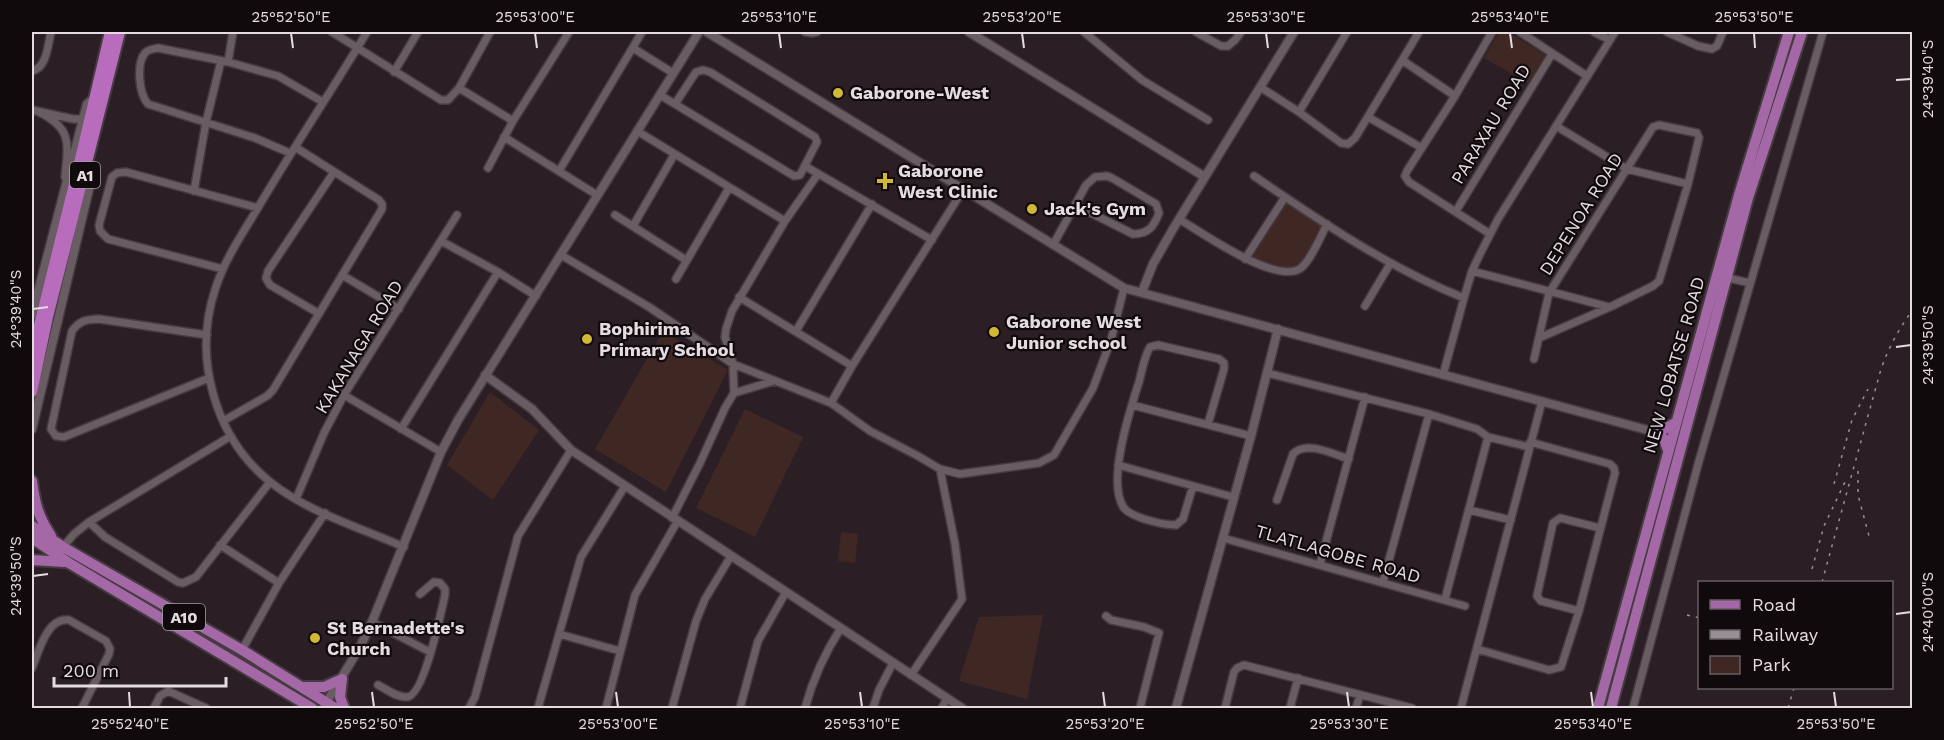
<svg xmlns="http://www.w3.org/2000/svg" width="1944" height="740" font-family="'Work Sans',sans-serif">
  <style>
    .green { fill: #3f2824 }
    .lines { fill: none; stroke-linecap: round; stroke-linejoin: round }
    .minor-casing { stroke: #453b40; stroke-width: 10 }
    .tertiary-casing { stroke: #453b40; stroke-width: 11 }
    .primary-casing { stroke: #453b40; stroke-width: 14 }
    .trunk-casing { stroke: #453b40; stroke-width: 14 }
    .minor { stroke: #6a5c63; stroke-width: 7 }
    .tertiary { stroke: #6a5c63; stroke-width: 8 }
    .primary { stroke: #a468a6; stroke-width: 10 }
    .trunk { stroke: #b86cbc; stroke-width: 10 }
    .rail { stroke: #988f94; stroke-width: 1.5; stroke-dasharray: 3 6; stroke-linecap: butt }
    .ticks { fill: none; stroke: #e4dce0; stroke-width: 2 }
    .poi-dot { fill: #d0b736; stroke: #100a0d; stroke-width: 2 }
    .labels { text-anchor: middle; stroke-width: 4.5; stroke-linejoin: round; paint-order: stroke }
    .shield { fill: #100a0d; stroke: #a49da1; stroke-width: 1.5 }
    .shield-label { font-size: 16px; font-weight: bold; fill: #e4dce0 }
    .poi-label { font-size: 18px; font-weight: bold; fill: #e4dce0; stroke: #100a0d; text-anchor: start }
    .street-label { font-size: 18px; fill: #e4dce0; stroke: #100a0d }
    .neatline { fill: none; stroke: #e4dce0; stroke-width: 2 }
    .ticks-label { font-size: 15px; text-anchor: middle; fill: #e4dce0 }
  </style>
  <rect width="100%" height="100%" fill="#2b1f25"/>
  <!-- green -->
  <path class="green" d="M1499 32H1508L1546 55 1528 83 1484 58Z
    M1285 205 1292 206 1324 225C1319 233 1306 259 1301 263 1287 274 1264 263 1251 256Z
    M663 331 728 370 666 492 595 449Z
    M490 392 539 430 493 500 447 465Z
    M745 409 803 437 755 537 696 508Z
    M841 532 858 534 855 563 838 561Z
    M1043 615 1027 699 959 681 979 617Z"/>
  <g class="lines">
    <!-- minor casing -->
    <g class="minor-casing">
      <path id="minor" d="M332 32 441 100H448L459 88 490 32
        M367 32C332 90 294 147 259 206 243 233 224 260 215 290 193 357 214 436 269 481 307 512 359 527 404 547
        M805 32 813 33 817 32
        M1084 32 1142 80 1208 120
        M1196 32 1221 46H1228L1235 40 1241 32
        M1520 32 1587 76
        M1594 32 1610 40
        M1667 32 1698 46 1712 49 1717 46 1723 32
        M633 48 673 73
        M1402 60 1455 96
        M228 62 233 32
        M32 71C47 68 48 44 51 32
        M394 72 418 32
        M1260 87 1299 112 1341 143 1348 144 1355 138 1419 32
        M459 88 513 121
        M660 95 794 176 800 175 817 142 815 137 710 72 703 70 696 72 675 104
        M32 110 73 119H83
        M39 112C73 129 68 144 65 177
        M1299 112 1347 32
        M1368 117 1422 148
        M1556 126 1627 169 1688 184
        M637 131 785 221
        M504 137 597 195
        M290 153 255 138 148 104C139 94 136 64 145 53 148 49 154 49 158 48L228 62 278 76 323 102
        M805 166 932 240
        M488 168 513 121 569 32
        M559 171 642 32
        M1254 176C1320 221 1389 268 1464 298
        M963 190 852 366 831 403 870 431 918 456 940 469 960 474 1039 463 1054 455 1093 388 1111 340 1124 288
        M194 191 206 122 221 61
        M1456 211 1552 54
        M615 215 686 260
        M1179 219C1201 232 1277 286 1301 268 1311 260 1321 236 1327 224
        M633 226 674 155
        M1490 234 1409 182 1405 176 1407 171 1455 96 1492 32
        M441 241 498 272 536 296
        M1053 245 1086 185 1095 177 1107 176 1112 178 1156 204 1159 213C1154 226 1149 234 1133 234L1075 205
        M561 255 649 307 733 364 831 403
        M1245 259 1285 197
        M223 269 108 239 100 231 99 225 112 177 117 173 126 172 258 208
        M1472 271 1609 307
        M342 275 399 309
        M1724 277 1750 283
        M676 279 729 188
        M739 297 852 366
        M1365 306 1390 264
        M318 313 270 285 266 278 268 271 334 172
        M796 331 872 204
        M207 335 99 319C87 319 79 321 72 331L51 429 56 436 64 437 209 378
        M1534 359 1549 293 1653 127 1659 125 1697 133 1699 138 1688 184 1659 281 1653 286 1610 307 1539 338
        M1267 373 1429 414 1477 429 1488 437 1529 447
        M1443 375 1464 298 1472 271 1479 256 1498 219 1615 32
        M734 393 774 381
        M344 395 441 452
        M1132 405 1251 436
        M223 421 267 396 273 390 382 209V204L379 200 295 147
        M401 429 498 272
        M1118 465 1233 497
        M1193 486 1183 519 1176 525C1164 525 1132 518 1124 508 1106 483 1130 410 1139 382 1142 371 1144 357 1150 347L1158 345 1219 359 1224 363V369L1208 424
        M296 499 324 433 344 395 457 215
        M1277 500 1293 454C1306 440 1333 454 1349 459
        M1469 510 1511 520
        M672 518 700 463 725 408 734 393 733 364 725 337 726 329 732 311 785 221 818 174
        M89 522 105 537 178 582 183 583 196 577 270 482
        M1223 538 1465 606
        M220 545 279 583
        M63 547 74 534 89 522 231 436
        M1320 564 1365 397
        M1383 582 1429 414
        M1445 599 1488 437
        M1579 611 1541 601 1537 596 1553 523 1560 518 1600 528
        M1106 616 1111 620 1144 627 1159 633 1140 708
        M372 622 430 652
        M559 634 620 651
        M1477 649 1549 670 1561 667 1579 611 1615 473 1614 468 1610 464 1530 442
        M242 650 279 583 325 513
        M32 668C39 651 47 617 69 620L106 641 110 649 109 654 82 708
        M911 675 962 599 955 544 940 469
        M378 685C386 689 398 698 407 697 424 696 441 612 445 595V589L440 583 434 582 420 594
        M154 708 160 696 168 691 206 708
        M469 708 475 697 518 536 571 450
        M538 708 581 557 625 486
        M606 708 635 595 677 522
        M672 708 696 621 705 599 731 556
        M740 708 758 641 786 592
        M805 708C813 679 824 654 841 628
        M873 708 879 690 893 663
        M942 708 947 698
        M1225 708 1234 672 1237 668 1244 665 1412 708
        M1290 708 1298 678
        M1356 708 1360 695
        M1461 708 1542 401
        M1633 708 1699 461 1823 32"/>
    </g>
    <!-- tertiary casing -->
    <g class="tertiary-casing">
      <path id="tertiary" d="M707 32 1124 288 1662 434
        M969 32 1205 177
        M1142 292 1153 264 1173 229 1294 32
        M32 315 87 104 93 99
        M485 375 532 409 571 450 962 708
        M32 429 89 189V167
        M323 708 360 647 372 622 441 452 458 420 699 32
        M1176 708 1251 436 1278 329"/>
    </g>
    <!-- primary casing -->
    <g class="primary-casing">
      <path id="primary" d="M1668 450 1664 439 1658 433 1675 423
        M32 481C35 504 38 516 51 536
        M32 526 63 547 242 650 335 708
        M32 538 69 563 312 708
        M32 560 65 562
        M342 679 340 697 344 708
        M302 687H324L342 679
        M1598 708 1739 195 1789 32
        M1611 708 1748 198 1802 32"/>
    </g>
    <!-- trunk casing -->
    <g class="trunk-casing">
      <path id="trunk" d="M32 353 76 176 110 32
        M32 392 48 317 120 32"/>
    </g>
    <!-- minor -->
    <use href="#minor" class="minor"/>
    <!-- tertiary -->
    <use href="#tertiary" class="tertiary"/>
    <!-- primary -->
    <use href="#primary" class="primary"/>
    <!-- trunk -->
    <use href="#trunk" class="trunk"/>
    <!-- rail -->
    <path class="rail" d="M1858 471V495L1869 536
      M1834 484 1852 420 1868 389
      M1812 569 1824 526 1845 482
      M1822 582 1881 369C1889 347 1898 330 1912 311
      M1687 615 1700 618
      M1788 708 1794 688"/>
  </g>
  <!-- ticks -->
  <path class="ticks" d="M291 33 293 48M535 33 537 48M779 33 781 48M1022 33 1024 48M1266 33 1268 48M1510 33 1512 48M1754 33 1755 48M1896 80 1911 79M33 309 48 307M1896 347 1911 345M33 576 48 574M1896 614 1911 612M129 692 130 707M372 692 374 707M616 692 618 707M860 692 862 707M1103 692 1105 707M1347 692 1349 707M1591 692 1593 707M1834 692 1836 707"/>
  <!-- markers -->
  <g class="poi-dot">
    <circle cx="838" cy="93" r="6"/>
    <path d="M882 172h6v6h6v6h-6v6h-6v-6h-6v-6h6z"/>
    <circle cx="1032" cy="209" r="6"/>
    <circle cx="994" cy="332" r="6"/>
    <circle cx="587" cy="339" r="6"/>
    <circle cx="315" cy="638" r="6"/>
  </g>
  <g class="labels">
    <!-- shield labels -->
    <g class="shield">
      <rect x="70" y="162" width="30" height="26" rx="4.5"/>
      <rect x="163" y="604" width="42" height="26" rx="4.5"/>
    </g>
    <g class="shield-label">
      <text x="85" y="181">A1</text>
      <text x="184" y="623">A10</text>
    </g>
    <!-- poi labels -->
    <g class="poi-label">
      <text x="850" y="99">Gaborone-West</text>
      <text x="898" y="177">Gaborone<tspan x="898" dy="21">West Clinic</tspan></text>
      <text x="1044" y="215">Jack's Gym</text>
      <text x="1006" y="328">Gaborone West<tspan x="1006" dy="21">Junior school</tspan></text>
      <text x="599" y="335">Bophirima<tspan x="599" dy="21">Primary School</tspan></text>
      <text x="327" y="634">St Bernadette's<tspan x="327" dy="21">Church</tspan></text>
    </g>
    <!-- street labels -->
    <g class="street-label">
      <text transform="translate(1491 124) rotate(-59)" y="6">PARAXAU ROAD</text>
      <text transform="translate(1581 214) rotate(-58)" y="6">DEPENOA ROAD</text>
      <text transform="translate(359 347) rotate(-59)" y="6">KAKANAGA ROAD</text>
      <text transform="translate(1674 365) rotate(-74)" y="6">NEW LOBATSE ROAD</text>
      <text transform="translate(1338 554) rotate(16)" y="6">TLATLAGOBE ROAD</text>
    </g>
  </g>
  <!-- border -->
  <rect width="1944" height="740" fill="none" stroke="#100a0d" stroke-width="66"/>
  <!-- legend -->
  <rect x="1698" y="581" width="195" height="108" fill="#100a0d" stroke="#655e61" stroke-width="1.5"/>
  <rect x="1710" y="600" width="30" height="9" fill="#a468a6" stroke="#655e61" stroke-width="1.5"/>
  <text x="1752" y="611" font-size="18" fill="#e4dce0">Road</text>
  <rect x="1710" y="630" width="30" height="9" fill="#988f94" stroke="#655e61" stroke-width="1.5"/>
  <text x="1752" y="641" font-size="18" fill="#e4dce0">Railway</text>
  <rect x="1710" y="656" width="30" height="18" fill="#3f2824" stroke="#655e61" stroke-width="1.5"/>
  <text x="1752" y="671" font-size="18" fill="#e4dce0">Park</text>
  <!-- scale -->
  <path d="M54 677v9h172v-9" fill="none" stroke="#e4dce0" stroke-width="3"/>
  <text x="63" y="677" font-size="18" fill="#e4dce0" stroke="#100a0d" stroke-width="4.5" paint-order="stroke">200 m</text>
  <rect x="33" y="33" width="1878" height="674" class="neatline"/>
  <g class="ticks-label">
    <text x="291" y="22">25°52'50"E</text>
    <text x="535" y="22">25°53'00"E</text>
    <text x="779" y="22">25°53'10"E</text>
    <text x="1022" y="22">25°53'20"E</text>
    <text x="1266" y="22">25°53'30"E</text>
    <text x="1510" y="22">25°53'40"E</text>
    <text x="1754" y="22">25°53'50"E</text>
    <text transform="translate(1928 79) rotate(-90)" y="5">24°39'40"S</text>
    <text transform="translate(16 309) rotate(-90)" y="5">24°39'40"S</text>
    <text transform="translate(1928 345) rotate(-90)" y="5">24°39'50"S</text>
    <text transform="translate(16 576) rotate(-90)" y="5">24°39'50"S</text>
    <text transform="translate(1928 612) rotate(-90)" y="5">24°40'00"S</text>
    <text x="130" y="729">25°52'40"E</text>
    <text x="374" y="729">25°52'50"E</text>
    <text x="618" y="729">25°53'00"E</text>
    <text x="862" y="729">25°53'10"E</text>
    <text x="1105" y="729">25°53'20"E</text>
    <text x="1349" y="729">25°53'30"E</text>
    <text x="1593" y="729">25°53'40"E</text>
    <text x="1836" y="729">25°53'50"E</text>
  </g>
</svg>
